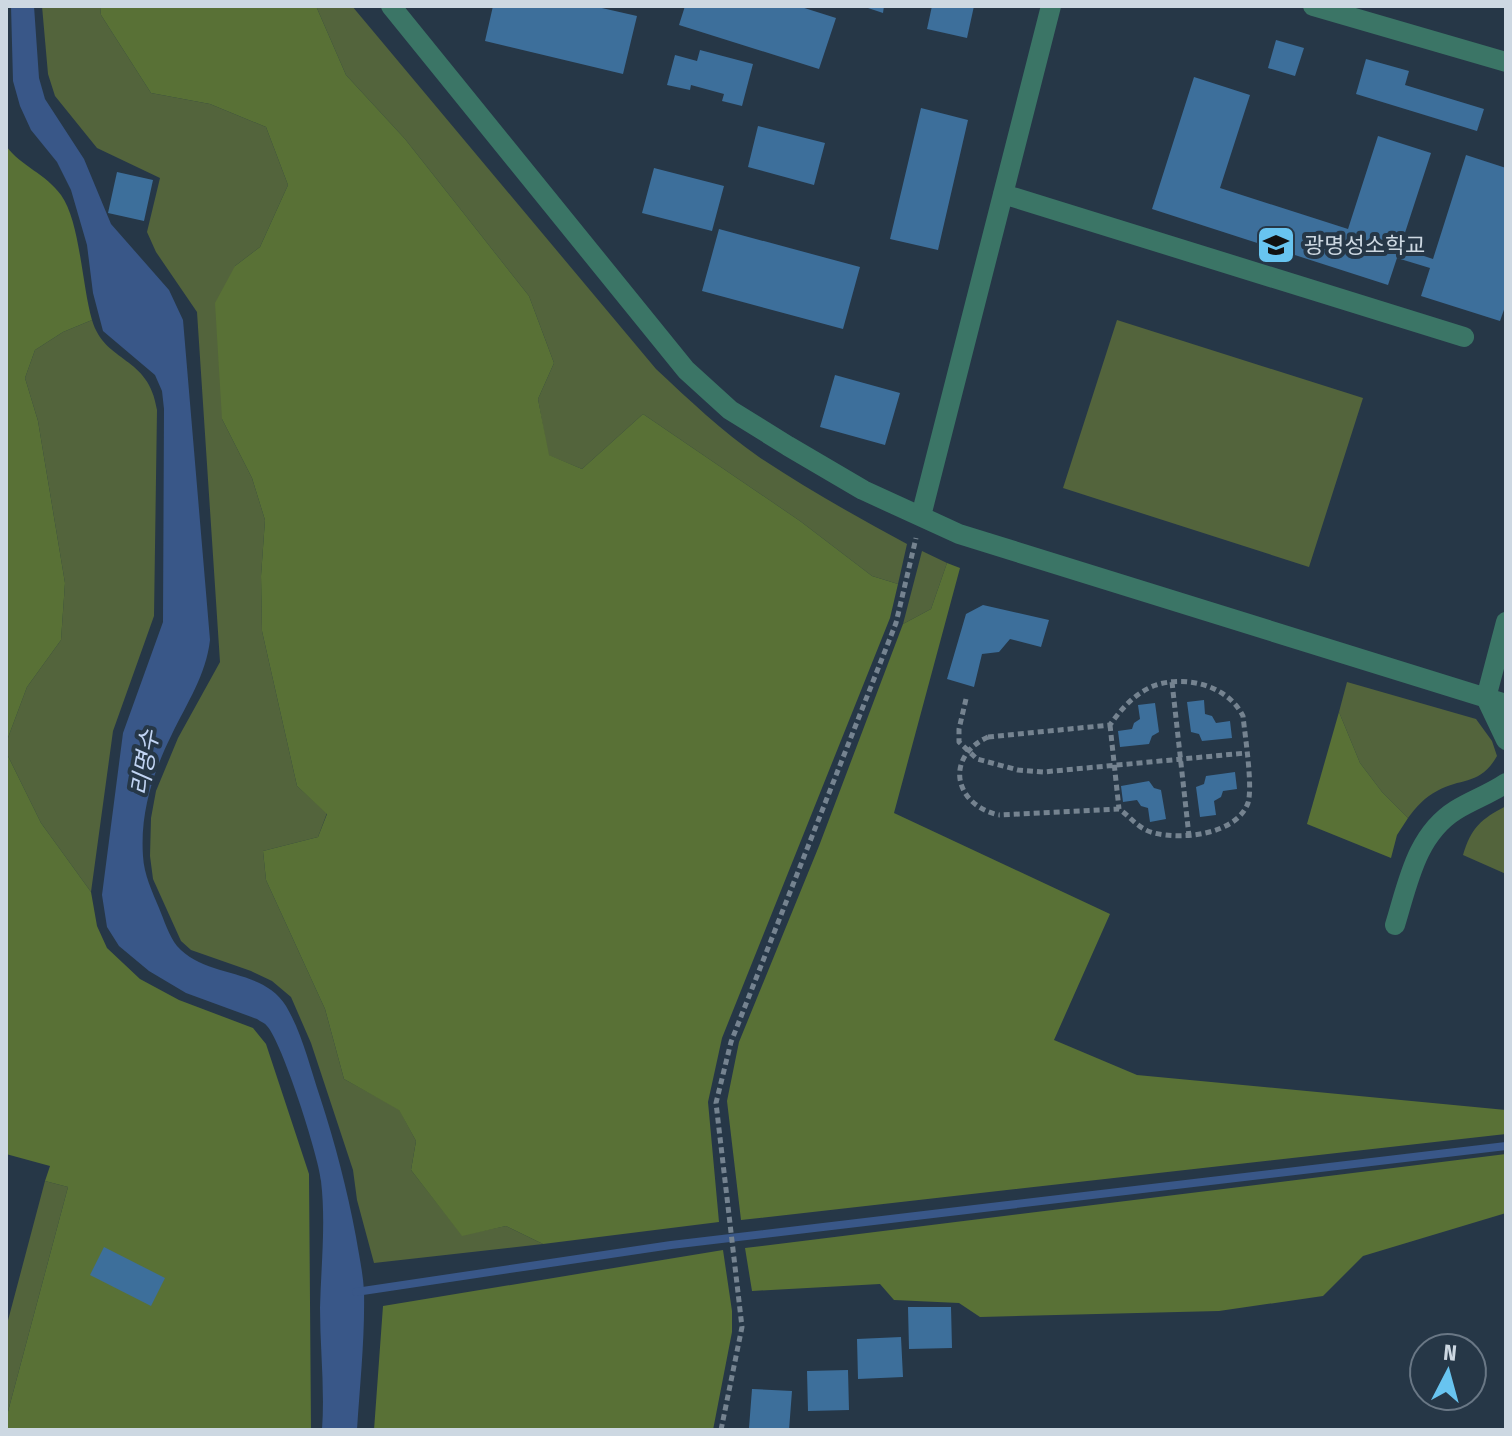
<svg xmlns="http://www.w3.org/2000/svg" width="1512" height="1436" font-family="'Fira Sans Condensed','Noto Sans KR',sans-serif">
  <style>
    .green { fill: #53643c }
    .forest { fill: #597136 }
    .water { fill: #395788 }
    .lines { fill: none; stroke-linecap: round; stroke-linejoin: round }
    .stream { stroke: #395788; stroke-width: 8 }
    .building { fill: #3d6f9b }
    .path { stroke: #758390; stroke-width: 5; stroke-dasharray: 6 4; stroke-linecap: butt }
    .minor { stroke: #3b7566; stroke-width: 20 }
    .path-bridge { stroke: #758390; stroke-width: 5; stroke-dasharray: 6 4; stroke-linecap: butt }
    .labels { text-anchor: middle; stroke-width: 8; stroke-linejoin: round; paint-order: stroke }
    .poi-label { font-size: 22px; fill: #cdd8e2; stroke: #263747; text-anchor: start }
    .water-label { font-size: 24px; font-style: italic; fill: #c1d4f3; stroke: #263747 }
  </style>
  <rect width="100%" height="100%" fill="#263747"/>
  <!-- green -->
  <path class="green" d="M42 6H100L101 15 151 93 210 104 266 127 288 185 260 247 235 266 222 419 252 478 265 520 261 576 262 631 297 786 327 813 318 837 263 851 266 880 325 1009 344 1079 399 1109 416 1141 411 1170 462 1235 506 1226 543 1244 374 1263 357 1200 353 1170 311 1043 291 997 272 981 251 971 191 950 181 941 153 879 150 856 151 818 156 791 178 738 220 662 197 312 156 252 147 232 160 178 97 148 55 96 48 74Z
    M316 6H352L656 369C689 400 722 431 759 457 807 489 857 517 907 544L898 584 872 576 800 521 643 414 582 469 548 455 538 399 554 363 529 296 405 139 346 75Z
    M92 320C105 364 149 355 157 410L154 616 113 731 91 892 41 823 6 752V743L27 687 61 640 65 583 38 421 25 378 35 350 63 332Z
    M1117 320 1363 398 1309 567 1063 488Z
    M922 551 947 563 931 609 903 624Z
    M1347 682 1476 719 1492 741 1497 756C1480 786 1462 777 1437 791 1425 797 1416 807 1408 818L1382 792 1360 763 1339 712Z
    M1506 806V874L1463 855C1471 828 1481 819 1506 806Z
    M45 1181 68 1187 6 1419V1328Z"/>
  <!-- forest -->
  <path class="forest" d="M100 6H316L346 75 405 139 529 296 554 363 538 399 549 455 582 469 643 414 800 521 872 576 898 584 890 618 722 1038 708 1102 719 1222 543 1244 506 1226 462 1236 411 1170 416 1141 399 1110 344 1079 325 1009 266 880 263 851 318 837 327 814 297 786 262 631 261 576 265 520 252 478 222 419 215 303 235 266 260 247 288 185 266 127 210 104 151 93 101 15Z
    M6 146C21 166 46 174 61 195 80 221 82 286 92 320L63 332 35 350 25 378 38 421 65 583 61 640 27 687 6 743Z
    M947 563 960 568 894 813 1110 914 1054 1040 1137 1075 1506 1110V1134L741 1220 727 1101 739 1042 819 846 903 624 931 609Z
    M1339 712 1360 763 1382 792 1408 818 1397 835 1391 858 1307 824Z
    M6 752 41 823 91 892 97 926 107 948 140 979 179 1000 253 1028 266 1044 309 1174 311 1430H6V1419L68 1187 45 1181 50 1166 6 1154Z
    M1506 1154V1213L1363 1256 1323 1296 1219 1311 980 1317 959 1303 894 1300 880 1284 752 1291 745 1248Z
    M723 1250 732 1311V1332L713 1430H374L383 1306Z"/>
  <!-- water -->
  <path class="water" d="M11 6H34L39 78 45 99 84 159 111 224 169 290 183 320 210 640C206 675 187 703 172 734 153 772 140 813 143 856 144 875 152 891 159 908 164 920 169 936 177 946 206 979 262 967 286 1006 302 1033 310 1067 320 1097 335 1143 347 1189 356 1237 359 1255 363 1273 364 1291 365 1337 360 1384 357 1430H322C325 1389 320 1349 320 1308 321 1266 326 1223 321 1181 319 1157 282 1042 267 1026 265 1023 261 1022 257 1019L186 993 149 971 119 946 107 927 102 895 123 733 163 622 164 409 162 391 155 375 103 331 93 293 87 245 71 190 57 162 31 130 20 106 13 81Z"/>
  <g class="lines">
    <!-- stream -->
    <path class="stream" d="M356 1292 671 1245 1506 1146"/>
  </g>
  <!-- building -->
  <path class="building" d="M493 6H593L637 16 623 74 485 41Z
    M685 6H798L836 18 819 69 679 25Z
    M862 6H884L883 13Z
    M932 6H974L967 38 927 29Z
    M1276 40 1304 48 1295 76 1268 68Z
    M700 50 753 64 742 106 722 101 724 94 691 85 690 90 667 85 675 55 697 61Z
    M1366 59 1409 71 1405 85 1484 109 1477 131 1356 94Z
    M1194 77 1250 95 1220 188 1348 229 1378 136 1431 153 1400 248 1433 259 1466 155 1506 168V304L1500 321 1421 296 1430 268 1397 258 1388 285 1152 209Z
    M921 108 968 120 938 250 890 239Z
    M758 126 825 143 814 185 748 167Z
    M654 168 724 186 712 231 642 213Z
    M117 172 153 180 144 221 108 213Z
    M719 229 860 267 843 329 702 291Z
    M835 375 900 393 885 445 820 427Z
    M983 605 1049 620 1041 647 1010 639 999 652 982 654 974 687 947 679 966 614Z
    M1204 700 1205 714 1212 716 1216 723 1230 721 1232 738 1202 741 1199 734 1191 732 1187 702Z
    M1155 703 1159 732 1152 736 1149 744 1120 747 1118 731 1132 729 1134 723 1140 719 1138 705Z
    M1235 772 1237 789 1223 791 1221 797 1214 801 1216 815 1200 817 1196 787 1204 784 1206 776Z
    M1149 781 1154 788 1161 790 1166 819 1150 822 1148 808 1141 806 1137 800 1123 802 1121 786Z
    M104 1247 165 1278 151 1306 90 1275Z
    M908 1307H951L952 1348 909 1349Z
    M901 1337 903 1377 858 1379 857 1339Z
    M848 1370 849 1410 808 1411 807 1371Z
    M752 1389 792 1391 789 1430 749 1428Z"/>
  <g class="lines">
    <!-- path -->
    <path class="path" d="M1172 682 1189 836
      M966 699 959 729V742L977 759 1018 770 1043 772 1246 753
      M1110 725 1119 809
      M988 737 1110 725C1121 709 1136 692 1156 685 1187 675 1228 686 1243 716 1245 736 1253 786 1248 803 1236 835 1182 840 1154 833 1138 829 1131 817 1119 809L999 815
      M721 1430 742 1327 716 1103 731 1042 896 623 916 538"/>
    <!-- minor -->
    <path class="minor" d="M391 6 686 370 730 410 788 446 863 490 959 534 1506 704
      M1313 6 1506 62
      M1003 194 1464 337
      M921 516 1051 6
      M1506 622 1486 698 1506 740
      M1395 925C1408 883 1416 835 1456 810 1472 800 1490 794 1506 783"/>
    <!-- path-bridge -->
    <path class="path-bridge" d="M988 737C944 757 954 805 999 815"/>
  </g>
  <!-- icons -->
  <defs>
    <g id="school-square" transform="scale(2)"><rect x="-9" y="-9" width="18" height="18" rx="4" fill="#68c4f0" stroke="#263747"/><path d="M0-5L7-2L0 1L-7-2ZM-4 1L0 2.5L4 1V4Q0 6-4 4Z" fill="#111"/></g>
  </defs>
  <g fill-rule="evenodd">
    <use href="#school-square" x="1276" y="245"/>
  </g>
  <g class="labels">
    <!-- poi labels -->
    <g class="poi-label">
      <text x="1304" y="253">광명성소학교</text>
    </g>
    <!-- water labels -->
    <g class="water-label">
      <text transform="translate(145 763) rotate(-80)" y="8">리명수</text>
    </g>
  </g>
  <!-- border -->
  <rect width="1512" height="1436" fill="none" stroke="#cdd8e2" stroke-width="16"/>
  <!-- north arrow -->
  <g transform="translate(1448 1372) rotate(6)"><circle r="38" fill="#263747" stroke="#697785" stroke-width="2"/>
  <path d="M0-6L14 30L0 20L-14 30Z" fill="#68c4f0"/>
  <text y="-12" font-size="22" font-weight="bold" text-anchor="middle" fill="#cdd8e2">N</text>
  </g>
</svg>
